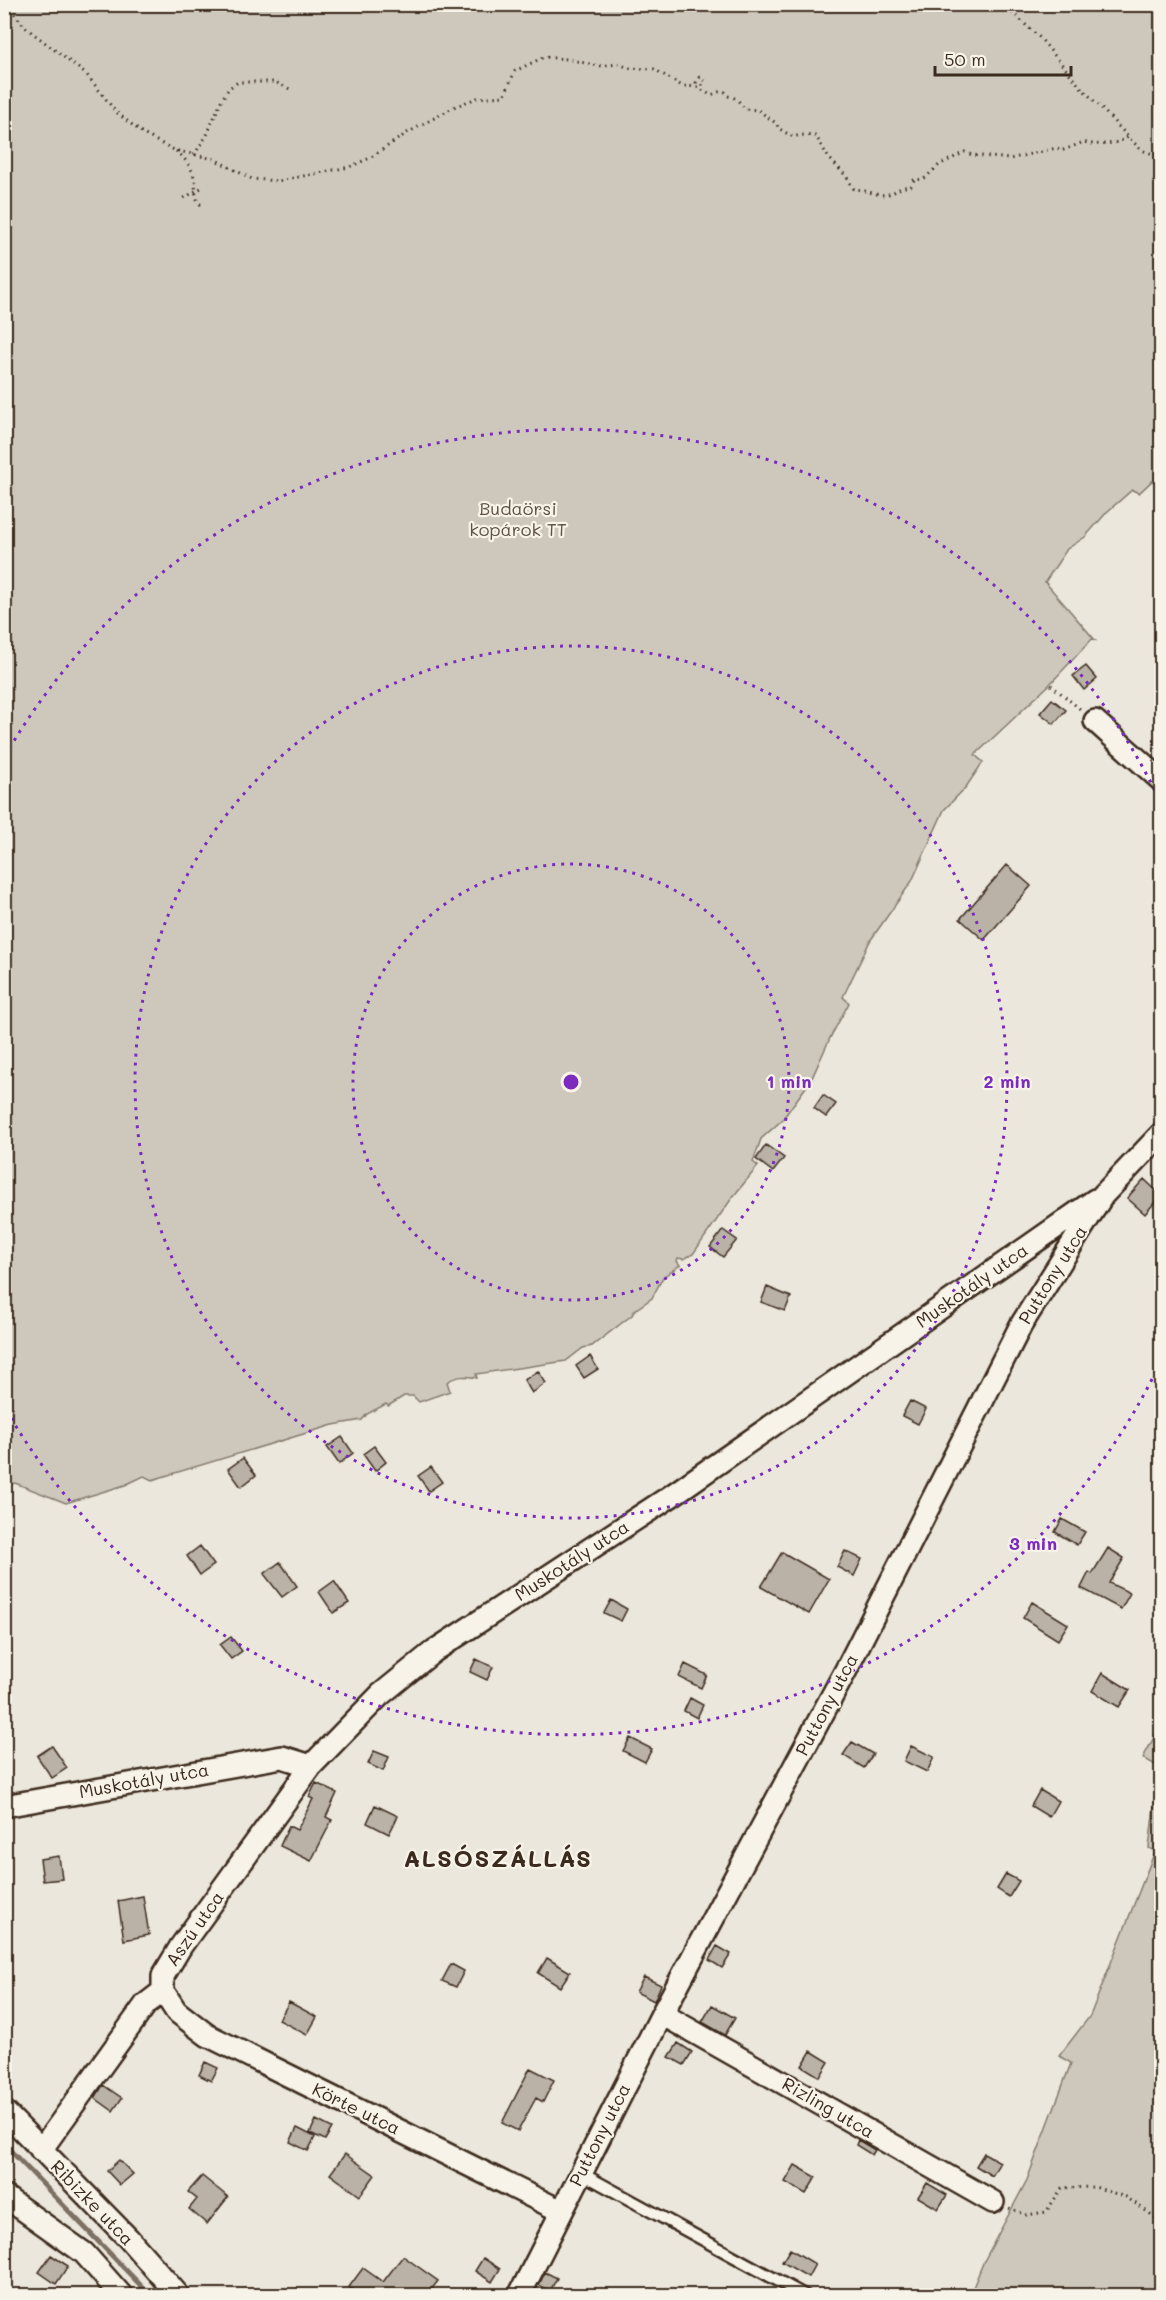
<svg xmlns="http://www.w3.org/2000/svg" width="1166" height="2300" font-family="Mali,sans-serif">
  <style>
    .green { fill: #cec8bc; stroke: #84796d; stroke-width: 1.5 }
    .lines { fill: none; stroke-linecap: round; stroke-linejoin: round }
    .stream { stroke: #7c7064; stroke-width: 5 }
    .building { fill: #bab2a7; stroke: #3b2a1e; stroke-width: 1.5 }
    .service-casing { stroke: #3b2a1e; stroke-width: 15 }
    .minor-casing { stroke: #3b2a1e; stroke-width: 26 }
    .path { stroke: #3b2a1e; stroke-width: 3; stroke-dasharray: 1.5 4.5; stroke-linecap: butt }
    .service { stroke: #f7f3e8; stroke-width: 10 }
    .minor { stroke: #f7f3e8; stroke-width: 21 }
    .ring { fill: none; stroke: #7b2cbf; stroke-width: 3; stroke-dasharray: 3 6 }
    .labels { text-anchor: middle; stroke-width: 4.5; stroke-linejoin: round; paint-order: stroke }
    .park-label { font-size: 18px; fill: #605246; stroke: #f7f3e8 }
    .street-label { font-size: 18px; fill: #3b2a1e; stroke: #f7f3e8 }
    .district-label { font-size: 24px; font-weight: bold; letter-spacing: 1.5px; fill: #3b2a1e; stroke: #f7f3e8 }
    .centre { fill: #7b2cbf; stroke: #f7f3e8; stroke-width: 3 }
    .ring-label { font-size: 18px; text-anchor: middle; font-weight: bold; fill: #7b2cbf; stroke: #f7f3e8; stroke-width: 4.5; stroke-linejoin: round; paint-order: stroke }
  </style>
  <rect width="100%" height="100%" fill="#ece7dc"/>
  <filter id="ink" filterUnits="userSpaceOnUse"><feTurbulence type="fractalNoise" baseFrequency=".0167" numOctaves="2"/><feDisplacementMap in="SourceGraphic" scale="12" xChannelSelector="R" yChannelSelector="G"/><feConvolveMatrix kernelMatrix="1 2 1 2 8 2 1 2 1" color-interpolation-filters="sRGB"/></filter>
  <g filter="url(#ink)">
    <!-- green -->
    <path class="green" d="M1152 4 1162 9 1161 482 1159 484 1152 481 1139 493 1132 490 1108 511 1085 537 1067 549 1045 582 1095 640 1092 639 1049 685 975 755 983 762 966 787 944 810 912 881 870 941 843 997 849 1003 830 1038 811 1080 782 1120 761 1139 753 1162 758 1166 732 1198 693 1254 684 1259 678 1258 677 1261 680 1265 663 1277 652 1298 635 1310 632 1315 592 1346 583 1348 566 1361 476 1374 477 1378C466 1376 457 1375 447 1382L450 1391 419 1402 413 1396H404L388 1406 386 1404 367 1414 362 1420 333 1425 152 1480 144 1476 125 1485 66 1503 15 1483 5 1486V5Z
      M1159 1728 1161 1730V1768L1143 1758Z
      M1161 1787V2295H970L983 2263 1027 2180 1071 2063 1059 2056 1090 2016 1155 1851 1149 1848 1154 1807Z"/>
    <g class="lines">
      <!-- stream -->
      <path class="stream" d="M4 2144 151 2296"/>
    </g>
    <!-- building -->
    <path class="building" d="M1086 666 1097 679 1084 690 1073 676Z
      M1052 699 1066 710 1054 724 1040 713Z
      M1007 865 1031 886 984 940 960 919Z
      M823 1095 836 1104 826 1117 814 1108Z
      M766 1145 784 1158 773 1172 756 1159Z
      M1144 1179 1161 1195 1145 1214 1127 1198Z
      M723 1230 737 1240 723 1257 710 1247Z
      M767 1287 791 1297 785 1311 761 1302Z
      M590 1356 598 1369 584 1378 576 1366Z
      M538 1371 546 1383 532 1393 524 1380Z
      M910 1401 926 1409 918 1424 902 1416Z
      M342 1437 353 1453 339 1464 327 1447Z
      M374 1446 386 1462 375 1471 363 1454Z
      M243 1458 256 1475 241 1487 228 1469Z
      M431 1467 442 1482 429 1491 418 1476Z
      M1062 1519 1085 1532 1077 1545 1055 1532Z
      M200 1546 214 1565 200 1575 187 1556Z
      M1108 1548 1124 1558 1109 1583 1130 1593 1121 1609 1081 1588 1089 1572 1092 1574Z
      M845 1551 862 1559 854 1576 837 1567Z
      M782 1552 829 1579 809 1614 761 1587Z
      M280 1562 297 1586 282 1597 264 1574Z
      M334 1581 349 1603 333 1613 319 1592Z
      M611 1600 627 1609 621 1621 604 1613Z
      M1032 1602 1068 1624 1058 1640 1023 1618Z
      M231 1637 242 1651 231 1659 220 1645Z
      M476 1659 493 1667 487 1680 470 1672Z
      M685 1664 707 1675 701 1688 679 1677Z
      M1102 1673 1130 1690 1119 1707 1092 1691Z
      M690 1698 703 1705 697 1718 684 1711Z
      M630 1738 652 1749 645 1762 623 1751Z
      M852 1742 873 1754 864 1768 843 1755Z
      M52 1746 67 1768 52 1778 37 1756Z
      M911 1746 934 1757 927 1772 904 1761Z
      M374 1751 389 1757 383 1771 368 1764Z
      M316 1783 337 1793 326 1817 332 1820 311 1861 280 1846 289 1826 297 1830 313 1799 309 1797Z
      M1040 1790 1058 1801 1049 1817 1031 1806Z
      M375 1805 398 1816 389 1834 367 1823Z
      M59 1856 62 1879 43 1881 40 1859Z
      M1006 1874 1019 1881 1009 1897 997 1889Z
      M143 1896 149 1935 124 1940 118 1901Z
      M717 1946 731 1954 722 1968 709 1960Z
      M547 1958 570 1972 560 1987 538 1973Z
      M451 1964 464 1971 456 1987 442 1981Z
      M644 1977 661 1985 654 2001 636 1992Z
      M289 2002 317 2017 307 2035 279 2020Z
      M712 2005 735 2018 725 2035 702 2022Z
      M678 2043 692 2052 684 2065 669 2057Z
      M811 2051 829 2062 820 2077 802 2066Z
      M205 2062 218 2068 211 2081 199 2075Z
      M530 2068 554 2080 543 2102 536 2098 518 2131 502 2123Z
      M103 2085 122 2098 113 2111 95 2098Z
      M316 2120 332 2128 325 2140 310 2133Z
      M297 2128 315 2137 308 2151 290 2142Z
      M858 2140 875 2150 872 2155 856 2145Z
      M984 2153 1000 2162 992 2176 976 2166Z
      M345 2154 375 2175 360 2196 330 2174Z
      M119 2160 133 2174 120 2185 107 2171Z
      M795 2165 816 2177 806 2194 785 2182Z
      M202 2176 228 2197 207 2224 189 2209 197 2199 188 2192Z
      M927 2183 947 2195 938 2209 918 2197Z
      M790 2249 815 2264 808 2277 782 2262Z
      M51 2255 68 2266 56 2284 39 2272Z
      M403 2256 438 2281 427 2295H361L349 2287 363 2268 383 2282Z
      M483 2258 500 2269 492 2282 475 2271Z
      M545 2272 557 2278 550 2291 539 2285Z"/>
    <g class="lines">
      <!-- service casing -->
      <g class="service-casing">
        <path id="service" d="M581 2173 806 2296"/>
      </g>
      <!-- minor casing -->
      <g class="minor-casing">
        <path id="minor" d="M1095 721 1162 781
          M4 1806 282 1757 311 1766
          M163 1991V1976L181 1946 311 1766 380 1695 434 1651 671 1496 1095 1200
          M163 1991 176 2011 207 2035 561 2211
          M662 2014 993 2202
          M4 2111 128 2238 179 2296
          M41 2150 146 2004 163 1991
          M4 2196 84 2253 122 2296
          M519 2296 662 2014 846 1670 1021 1325 1103 1195 1162 1133"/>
      </g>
      <!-- path -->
      <path class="path" d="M7 4 25 27 87 75 116 112 145 135 174 150 214 159 252 179 278 181 349 167 370 158 407 133 456 106 477 98 504 96 515 71 544 57 567 59 599 66 618 64 630 68 654 69 682 86 698 87 696 83 700 77 705 82 702 84V90L711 95 719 92H725L727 96C737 97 739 102 745 109L758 110 777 124 778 128 793 137 801 135 816 136 828 157 846 176 854 189C865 189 877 197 888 194 897 192 898 187 911 186L914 180 924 179 939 165 965 152 972 155 1010 159 1056 148 1061 151 1084 142C1094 146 1117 145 1128 137
        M1003 4 1040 38 1079 85 1141 150 1162 157
        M176 151C186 159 195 171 195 185 196 193 195 198 200 204H203
        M194 155 207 135 221 101 229 88 238 82H275L290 89
        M184 198 201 188
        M1051 685 1080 709
        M1009 2208 1027 2215 1046 2212 1062 2188 1095 2187 1126 2197 1162 2222
        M1156 2296 1162 2282"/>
      <!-- service -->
      <use href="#service" class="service"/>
      <!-- minor -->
      <use href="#minor" class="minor"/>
    </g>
  </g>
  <!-- distance rings -->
  <g class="ring">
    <circle cx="571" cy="1082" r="218"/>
    <circle cx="571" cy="1082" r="436"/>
    <path d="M1160 1363A653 653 0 0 1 5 1408M5 756A653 653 0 0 1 1160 801"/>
  </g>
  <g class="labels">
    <!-- park labels -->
    <g class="park-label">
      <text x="518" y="515">Budaörsi<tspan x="518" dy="21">kopárok TT</tspan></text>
    </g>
    <!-- street labels -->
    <g class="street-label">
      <text transform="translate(1053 1275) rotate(-58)" y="6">Puttony utca</text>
      <text transform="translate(972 1286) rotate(-35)" y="6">Muskotály utca</text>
      <text transform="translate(572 1561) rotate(-33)" y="6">Muskotály utca</text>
      <text transform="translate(827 1705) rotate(-62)" y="6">Puttony utca</text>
      <text transform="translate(144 1781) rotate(-10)" y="6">Muskotály utca</text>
      <text transform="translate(195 1929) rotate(-55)" y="6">Aszú utca</text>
      <text transform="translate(828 2108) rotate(30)" y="6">Rizling utca</text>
      <text transform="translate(356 2109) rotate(26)" y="6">Körte utca</text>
      <text transform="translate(600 2135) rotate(-63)" y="6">Puttony utca</text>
      <text transform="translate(92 2203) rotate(46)" y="6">Ribizke utca</text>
    </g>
    <!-- district labels -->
    <g class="district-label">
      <text x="498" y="1867">ALSÓSZÁLLÁS</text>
    </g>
  </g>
  <circle cx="571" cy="1082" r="9" class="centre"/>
  <g class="ring-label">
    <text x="789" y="1088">1 min</text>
    <text x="1007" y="1088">2 min</text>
    <text x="1033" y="1550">3 min</text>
  </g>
  <!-- margin -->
  <rect width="1166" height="2300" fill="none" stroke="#f7f3e8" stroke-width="24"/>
  <rect x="12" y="12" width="1142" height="2276" fill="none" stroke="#3b2a1e" stroke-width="2" filter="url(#ink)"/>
  <!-- scale -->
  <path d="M935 66v9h136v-9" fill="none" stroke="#3b2a1e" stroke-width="3"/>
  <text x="944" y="66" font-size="18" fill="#3b2a1e" stroke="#f7f3e8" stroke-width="4.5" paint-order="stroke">50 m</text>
</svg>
